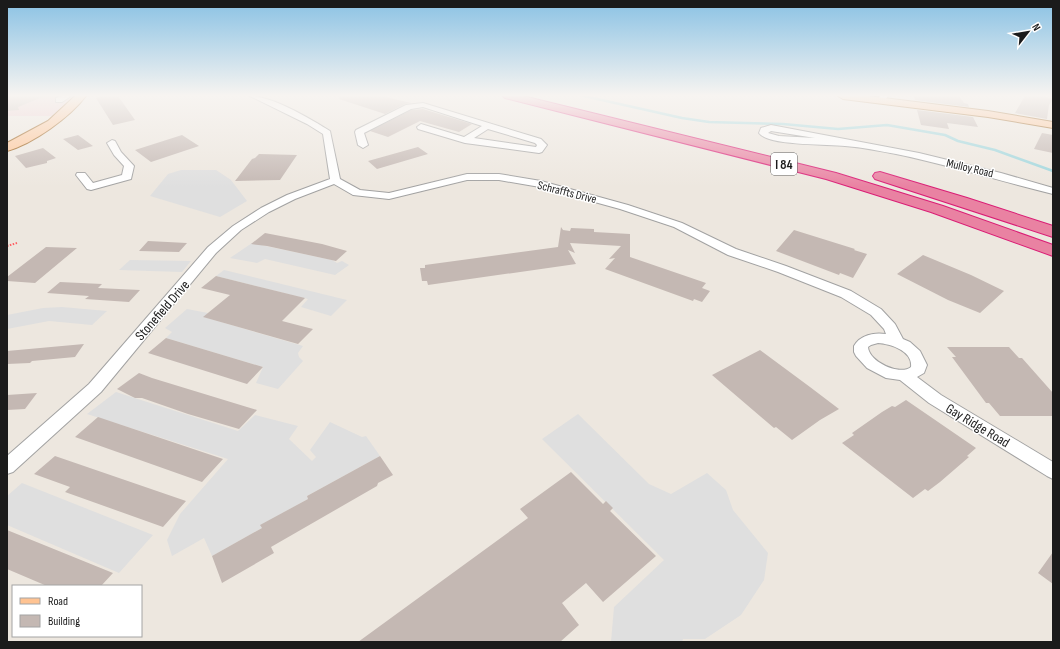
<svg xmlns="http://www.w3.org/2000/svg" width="1060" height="649" font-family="'Sofia Sans Condensed',sans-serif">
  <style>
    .commercial { fill: #efcdd0 }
    .parking { fill: #dfdfdf }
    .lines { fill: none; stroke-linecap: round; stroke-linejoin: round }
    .stream { stroke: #9dd6dd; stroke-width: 2.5 }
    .building { fill: #c4b8b3 }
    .minor-casing { stroke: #a2a2a2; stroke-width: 2 }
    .major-casing { stroke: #914f00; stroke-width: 2 }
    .highway-casing { stroke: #da1d75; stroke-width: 2 }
    .path { stroke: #fe5f62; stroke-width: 2; stroke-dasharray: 1.5 1.5; stroke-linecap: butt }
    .minor { fill: #fff; fill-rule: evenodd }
    .major { fill: #ffc392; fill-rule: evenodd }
    .highway { fill: #e982a2; fill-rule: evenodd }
    .labels { text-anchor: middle; stroke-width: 3; stroke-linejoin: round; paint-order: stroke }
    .far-street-label { font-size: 12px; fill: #1b1b1b; stroke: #fff }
    .shield { fill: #fff; stroke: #5f5f5f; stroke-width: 1 }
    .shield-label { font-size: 13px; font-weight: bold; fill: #1b1b1b }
    .street-label { font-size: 14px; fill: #1b1b1b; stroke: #fff }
  </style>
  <rect width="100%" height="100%" fill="#ede7df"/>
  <!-- commercial -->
  <path class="commercial" d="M7 96H74L52 116H7Z"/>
  <!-- parking -->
  <path class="parking" d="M181 170H216L231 180 247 201 220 217 150 196 168 174Z
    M252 243 332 260 337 263 342 261 349 265 335 275 265 259 257 263 230 258Z
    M130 260 191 261 182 272 119 270Z
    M224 270 347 300 331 316 301 307 308 299 216 276Z
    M62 307 107 311 92 325 49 321 7 329V315L43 308Z
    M187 309 208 313 204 317 303 346 298 353 299 357 303 361 278 389 256 383 263 367 166 338 172 332 165 328Z
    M116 392 238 431 255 415 298 426 289 439 312 461 316 457 310 450 330 422 362 437 366 436 380 456 307 496 308 499 261 525 262 528 212 556 204 538 172 556 167 540 180 514 228 459 87 414Z
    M578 414 649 484 671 494 707 473 726 490 733 510 768 553 764 580 741 615 705 639H683L682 642H611L614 607 664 560 542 439Z
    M22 483 153 535 119 573 7 525V496Z"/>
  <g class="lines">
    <!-- stream -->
    <path class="stream" d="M584 96 682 118 709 122 783 124 838 129 887 125 945 135 958 141 995 150 1053 171"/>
  </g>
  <!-- building -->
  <path class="building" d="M7 96H45L18 107 19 110 7 111Z
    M106 96H118L135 120 113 125 96 98Z
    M340 96H382L411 103 405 104 385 114 339 99Z
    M914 96H959L964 103 968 104 969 107 915 100Z
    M1025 96H1041L1053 99 1049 105 1047 119 1015 113Z
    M423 109 472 124 459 132 420 121 388 137 370 131 411 110Z
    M917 110 973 117 978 127 947 123 949 129 921 125Z
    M1042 133 1053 135V153L1034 149Z
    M78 135 93 146 78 150 63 139Z
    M182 135 199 146 151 162 135 150Z
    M418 147 428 154 377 169 368 161Z
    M43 148 56 158 47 161V163L26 168 15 156Z
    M259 154 297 155 280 180 235 181 252 159 255 158Z
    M561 227 563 230 570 231 571 228 594 229V232L630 234V257L706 283 702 288 710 291 702 302 694 299 693 301 605 269 615 258 609 259 621 246 570 243 575 253 568 250 576 264 428 285 427 281H422L420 268H425V265L558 247Z
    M794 230 855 249 854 250 867 254 853 278 840 273 839 275 776 251Z
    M265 233 322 244 347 251 336 261 267 246 251 244Z
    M148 241 187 243 179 252 139 251Z
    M46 247 77 248 35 283 7 281V277Z
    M923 255 971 275 1004 291 980 313 948 300 897 274Z
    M216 276 305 298 282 321 313 329 298 344 203 317 230 295 201 288Z
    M60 282 102 284 98 288 140 290 129 302 85 299 89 296 47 293Z
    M166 338 263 367 247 384 148 353Z
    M84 344 75 357 32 361 30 363 7 364V351Z
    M947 347H1009L1019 358H1022L1053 393V416H1000L989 403H986L952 357H956Z
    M760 350 810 387 839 409 820 420 792 440 776 427 774 428 712 375Z
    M139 373 152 378 257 410 239 429 188 414 142 398H135L117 389Z
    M37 393 25 409 7 410V395Z
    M906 400 976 448 967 456 969 457 940 482 928 491 925 489 913 498 842 443 854 435 852 433 882 412 892 406 895 407Z
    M98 417 223 459 202 482 75 437Z
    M55 456 186 501 163 527 65 492 70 487 34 474Z
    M380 456 393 475 378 483 377 486 271 547 274 553 222 583 212 556 262 528 260 525 308 499 307 496Z
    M571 472 603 504 606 501 613 508 610 511 656 556 603 602 586 583 562 603 579 625 560 642H358L528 518 520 509Z
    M7 530 113 573 101 586H47L7 569Z
    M1053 552V584L1038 573Z"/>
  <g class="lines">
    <!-- minor casing -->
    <g class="minor-casing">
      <path id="minor" d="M61 96H71L62 102H56V98Z
        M250 96C272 96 311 119 330 131L340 179 360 190 389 193 467 174H499L541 181 628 205 682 223 736 249 786 266 851 291 881 309 895 324 903 339 910 342 920 351 927 365 924 373 917 377 941 395 1053 462V479L1047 476 929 403 900 380 886 378 867 368 856 356 854 352V346C860 335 874 332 886 334L884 329 871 315 841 297 778 272 728 255 674 227 620 209 540 187 499 180H467L389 199 353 195 334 184 295 199 269 212 241 230 216 253 101 392 13 472 7 474V456L89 384 208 247 233 226 261 208 287 195 330 179 323 134 307 124ZM878 343C891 344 913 351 911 367 900 376 869 362 868 347L871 345Z
        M880 96H888L883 103H880L876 101Z
        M423 103 541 139 547 145 542 152 539 153 465 143 418 129 417 127 421 124 464 137 482 126 423 107 411 109 364 133 368 145 363 148 358 145 355 132 356 130 406 105ZM488 129 535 143 537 145 536 147 474 138Z
        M771 125 919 153 1001 173 1053 188V194C1000 181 949 165 896 154 879 151 862 147 845 146 827 144 768 146 759 133L761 128ZM771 131 815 138 779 136 768 133Z
        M112 140 115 141 121 152 134 166 131 179 91 190 87 189 76 175 77 173H85L93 183 122 175 124 166 114 155 107 143Z"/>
    </g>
    <!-- major casing -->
    <g class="major-casing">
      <path id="major" d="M75 96H86C70 117 33 144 7 151V143L48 121Z
        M838 96H868L988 111 1053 122V128L988 117 843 99Z"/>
    </g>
    <!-- highway casing -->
    <g class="highway-casing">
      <path id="highway" d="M503 96H523L836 173 943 206 1053 245V256L931 212 826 179 505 98Z
        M880 172 967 198 1053 226V237L875 179 873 176 875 173Z"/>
    </g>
    <!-- path -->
    <path class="path" d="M7 246 17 243"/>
    <!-- minor -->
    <use href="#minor" class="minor"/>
    <!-- major -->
    <use href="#major" class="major"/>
    <!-- highway -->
    <use href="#highway" class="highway"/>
  </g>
  <!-- sky -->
  <linearGradient id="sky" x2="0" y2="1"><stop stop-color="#8ac2e4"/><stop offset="0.51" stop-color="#f7f4f1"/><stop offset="1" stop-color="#f7f4f1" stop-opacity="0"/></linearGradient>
  <rect width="1060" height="187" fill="url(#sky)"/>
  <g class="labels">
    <!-- far-street labels -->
    <g class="far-street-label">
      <text transform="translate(970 168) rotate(13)" y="4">Mulloy Road</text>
      <text transform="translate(567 192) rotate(14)" y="4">Schraffts Drive</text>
    </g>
    <!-- shield labels -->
    <rect class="shield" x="771" y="153" width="26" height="22" rx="3"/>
    <g class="shield-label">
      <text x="784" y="169">I 84</text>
    </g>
    <!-- street labels -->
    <g class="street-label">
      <text transform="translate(162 310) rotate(-49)" y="5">Stonefield Drive</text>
      <text transform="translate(978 425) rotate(31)" y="5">Gay Ridge Road</text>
    </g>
  </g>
  <!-- border -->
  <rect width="1060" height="649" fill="none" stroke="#1b1b1b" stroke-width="16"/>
  <!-- legend -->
  <rect x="12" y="585" width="130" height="52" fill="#ffffff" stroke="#a4a4a4"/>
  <rect x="20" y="598" width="20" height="6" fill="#ffc392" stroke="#a4a4a4"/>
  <text x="48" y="605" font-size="12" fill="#1b1b1b">Road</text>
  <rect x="20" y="615" width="20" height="12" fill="#c4b8b3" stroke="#a4a4a4"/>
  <text x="48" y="625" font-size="12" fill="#1b1b1b">Building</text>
  <!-- north arrow -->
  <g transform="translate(1028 32) rotate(59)" stroke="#ffffff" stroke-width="3" paint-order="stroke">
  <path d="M0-3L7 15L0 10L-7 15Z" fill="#1b1b1b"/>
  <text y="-6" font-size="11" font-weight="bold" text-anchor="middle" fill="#1b1b1b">N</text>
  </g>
</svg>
